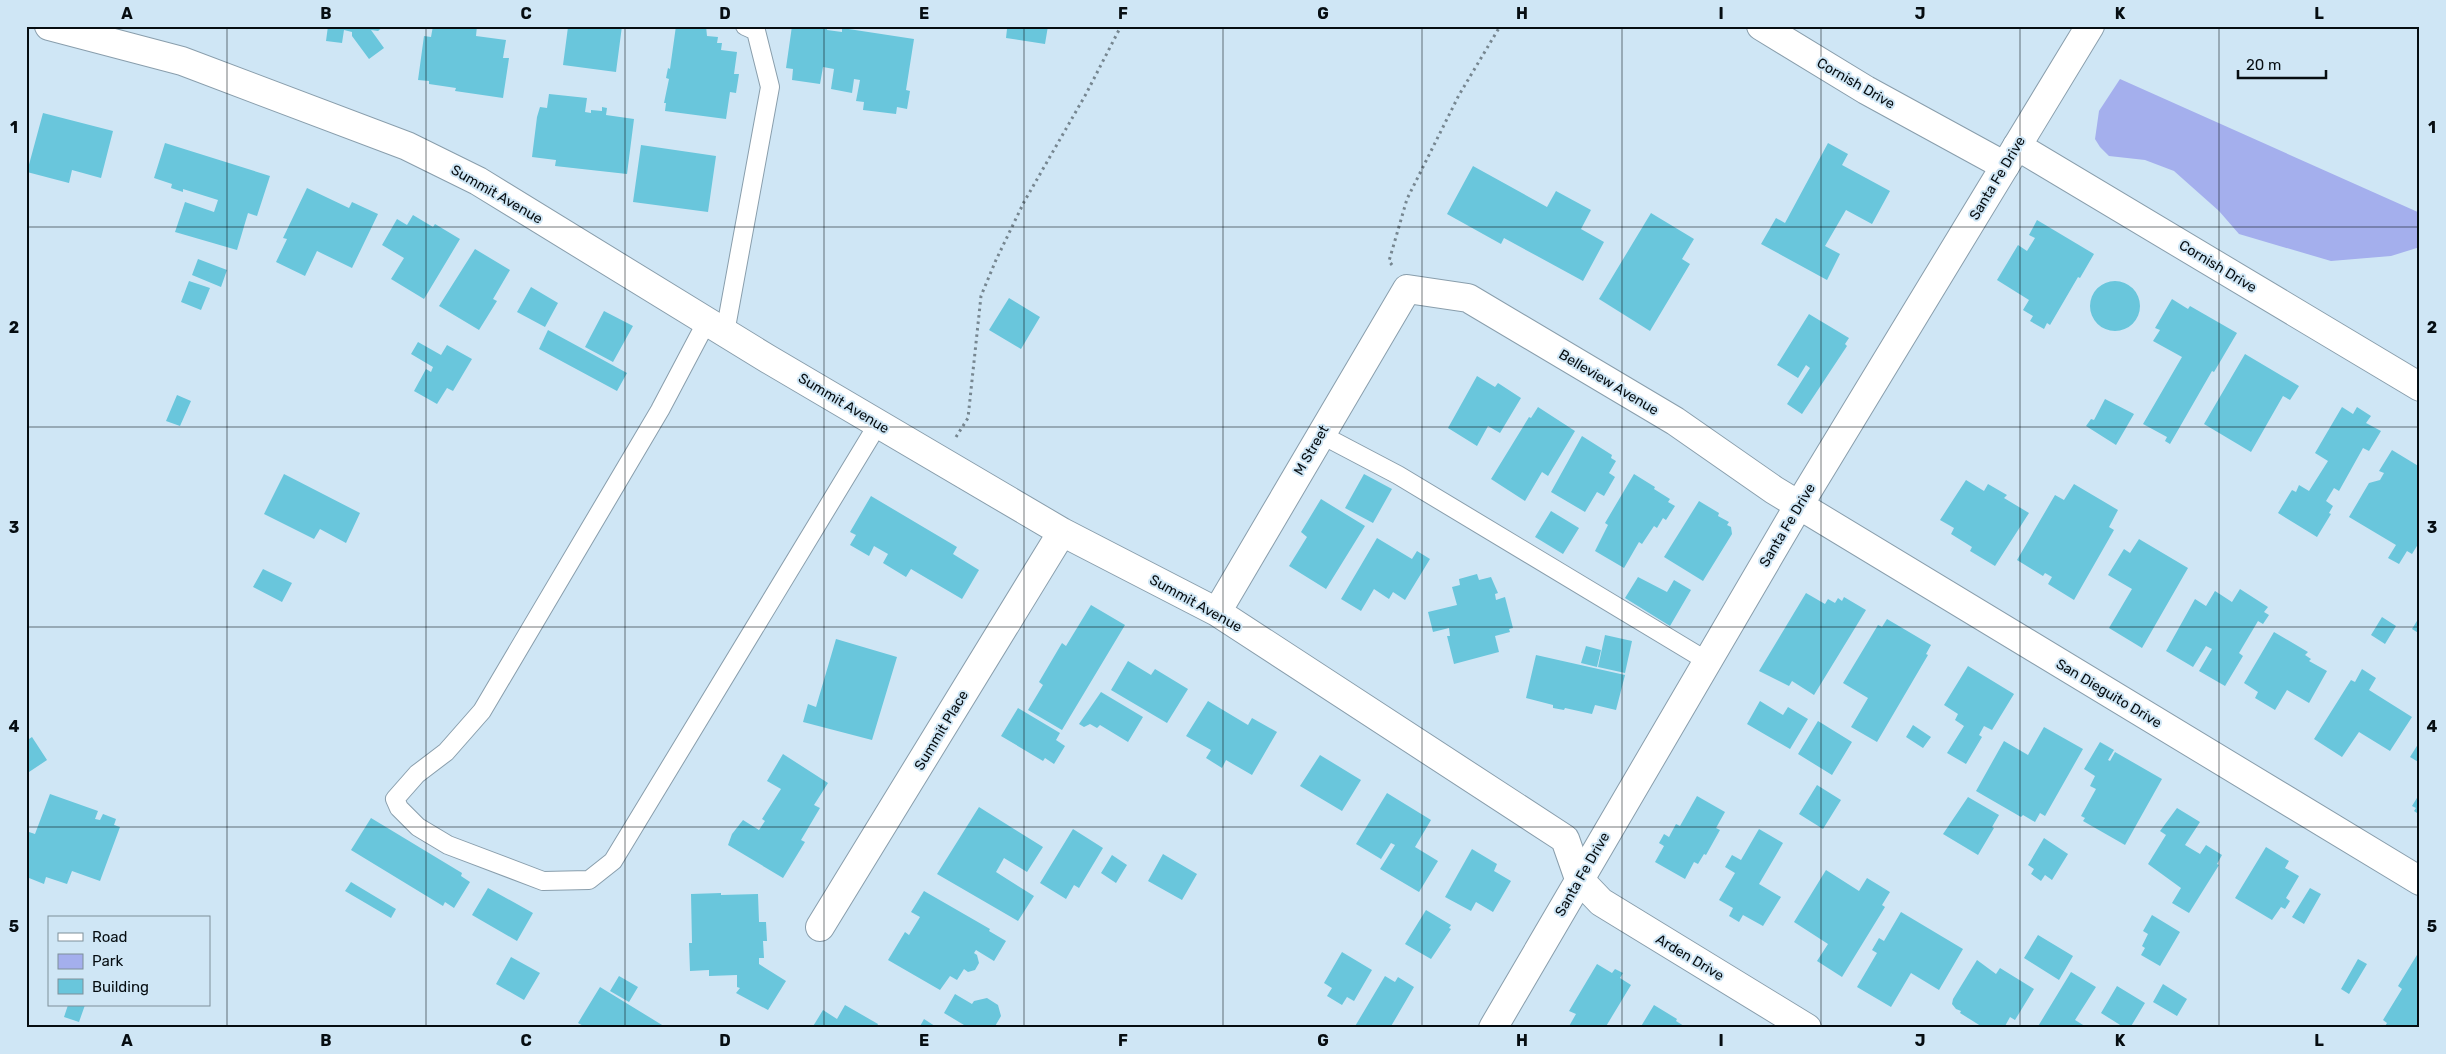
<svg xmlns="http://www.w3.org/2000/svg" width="2446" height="1054" font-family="Rubik,sans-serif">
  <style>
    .green { fill: #a4afed }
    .building { fill: #69c6dc }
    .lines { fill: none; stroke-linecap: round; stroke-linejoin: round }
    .service-casing { stroke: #899eac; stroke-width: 20 }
    .minor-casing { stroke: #899eac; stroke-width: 30 }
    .tertiary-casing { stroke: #899eac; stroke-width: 30 }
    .secondary-casing { stroke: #899eac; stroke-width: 30 }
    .path { stroke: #768690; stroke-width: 3; stroke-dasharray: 2.5 4; stroke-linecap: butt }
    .service { stroke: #fff; stroke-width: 18 }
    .minor { stroke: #fff; stroke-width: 28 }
    .tertiary { stroke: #fff; stroke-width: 28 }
    .secondary { stroke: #fff; stroke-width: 28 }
    .grid { fill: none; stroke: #060d11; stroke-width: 1; stroke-opacity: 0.55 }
    .labels { text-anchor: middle; stroke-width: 4; stroke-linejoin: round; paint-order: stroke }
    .street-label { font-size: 14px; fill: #060d11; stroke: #cfe6f5 }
    .neatline { fill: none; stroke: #060d11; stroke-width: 2 }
    .grid-label { font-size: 16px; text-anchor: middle; font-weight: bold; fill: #060d11 }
  </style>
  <rect width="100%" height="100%" fill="#cfe6f5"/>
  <!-- green -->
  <path class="green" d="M2120 79 2420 213V247L2391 256 2331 261 2239 234 2219 211 2174 171 2145 160 2109 156 2100 147 2095 139 2099 111Z"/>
  <!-- building -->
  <path class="building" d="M328 26H384L378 31 371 30 384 48 369 59 352 36V32L344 30 342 43 326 41Z
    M433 26H477L476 36 506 40 503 58H509L503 98 455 91 456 88 429 84V81L418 80 424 36 431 37Z
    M580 26H622L616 72 563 65 568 27 579 28Z
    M676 26H706L707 36 718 37 717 43H722L721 50 737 52 734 74H739L736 93 730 92 726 119 665 111 666 103H664L669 79 666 78 668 68 670 69Z
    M792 26H827V30L842 32V28L914 39 906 90 910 91 907 109 897 107 896 114 863 110 864 102 856 101 860 80 854 79 852 93 831 89 834 69 823 67 820 84 792 80 793 69 786 68Z
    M997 26H1048L1045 44 1006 38 1007 29Z
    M549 94 587 98 585 112 591 113V110L602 111V107L607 108 606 115 634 119 627 174 555 166 556 160 532 157 537 117 540 107 547 108Z
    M43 113 113 131 101 178 72 170 69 183 27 172Z
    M165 143 270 176 257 216 248 213 237 250 175 232 185 202 214 212 218 200 183 189V192L171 188 172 184 154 178Z
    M1828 143 1848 154 1842 165 1890 191 1872 224 1846 210 1825 246 1840 254 1827 280 1761 244 1776 218 1785 223Z
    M641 145 716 156 708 212 633 202Z
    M1473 166 1547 207 1556 191 1591 210 1581 229 1604 242 1583 281 1504 238 1501 244 1447 214Z
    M307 188 349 208 352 202 378 214 352 268 317 251 305 276 276 262 287 239 283 238Z
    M1651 213 1694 239 1682 259 1690 264 1650 331 1599 299Z
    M413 215 433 227 435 224 460 239 424 299 391 279 404 258 382 245 397 219 407 225Z
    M2037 220 2094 254 2080 278 2078 277 2050 325 2047 323 2044 329 2030 321 2033 316 2023 310 2029 300 1997 280 2018 245 2027 251 2035 238 2029 235Z
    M475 249 510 270 493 299 497 301 479 330 439 306Z
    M198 259 227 270 221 287 192 275Z
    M2090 306a25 25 0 1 1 50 0a25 25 0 1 1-50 0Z
    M189 281 210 288 201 310 181 302Z
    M531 287 558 303 545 327 517 312Z
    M1009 298 1040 317 1021 349 989 330Z
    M2172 299 2188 309 2190 306 2237 333 2214 372 2212 371 2170 444 2165 441 2167 437 2143 424 2182 357 2153 341 2160 330 2155 328Z
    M604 311 633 326 613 362 585 347Z
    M1809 314 1849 338 1845 344 1847 346 1802 414 1787 404 1810 368 1806 365 1798 378 1777 365Z
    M548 330 627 373 617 391 539 349Z
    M418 342 441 355 447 345 472 359 453 391 447 388 437 404 414 391 426 369 431 372 433 367 411 354Z
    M2245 354 2299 386 2290 400 2283 396 2251 452 2204 424Z
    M1477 376 1495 387 1498 383 1521 398 1500 433 1488 426 1477 446 1448 428Z
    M177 395 191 401 180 426 166 421Z
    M2105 399 2134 414 2116 445 2086 426 2091 419 2094 420Z
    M1538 407 1575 431 1548 476 1542 472 1525 501 1491 479 1529 417 1531 418Z
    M2342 407 2353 414 2357 407 2371 416 2366 423 2381 431 2369 451 2363 448 2339 491 2334 488 2326 501 2333 506 2329 513 2331 514 2317 537 2278 513 2292 490 2296 492 2299 485 2309 491 2328 461 2315 453Z
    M1582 436 1612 455 1611 458 1616 461 1609 473 1615 477 1604 496 1597 492 1585 512 1551 492Z
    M2392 450 2420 467V541L2412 554 2407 551 2399 564 2388 558 2396 545 2349 517 2369 483 2380 480 2384 473 2379 471Z
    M284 474 360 513 346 543 320 529 314 539 264 514Z
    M1364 474 1392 489 1373 523 1345 508Z
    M1634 474 1655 487 1654 489 1670 499 1668 502 1675 506 1666 520 1663 518 1657 528 1654 526 1642 544 1639 542 1624 568 1595 551 1608 525 1605 523Z
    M1966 480 1984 491 1988 484 2007 495 2004 498 2029 513 1995 566 1970 551 1972 547 1951 534 1954 528 1940 520Z
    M2074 484 2118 510 2109 527 2114 530 2074 600 2048 584 2052 577 2045 573 2043 576 2017 560 2055 495 2064 500Z
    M871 496 957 547 953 554 979 570 962 599 911 569 906 577 883 563 888 554 874 546 869 556 850 545 856 535 850 532Z
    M1321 499 1365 526 1326 589 1289 566 1307 537 1301 532Z
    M1699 501 1719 513 1718 516 1729 522 1727 525 1731 527 1732 534 1703 581 1664 557Z
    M1551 511 1579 528 1563 554 1535 537Z
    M1377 538 1412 559 1417 551 1430 559 1405 600 1393 592 1389 599 1374 589 1361 611 1341 599Z
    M2139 539 2188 568 2142 648 2109 628 2132 589 2108 575 2124 549 2130 553Z
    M263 569 292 583 282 602 253 587Z
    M1477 574 1479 580 1491 577 1498 593 1495 594 1496 600 1505 597 1513 628 1509 629 1510 632 1495 636 1499 652 1454 664 1447 636H1450L1449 628 1433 632 1428 612 1457 605 1452 587 1460 585 1459 579Z
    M1638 577 1667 592 1674 580 1691 590 1670 626 1625 598Z
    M2240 589 2268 607 2264 612 2269 615 2263 624 2258 621 2239 653 2243 656 2225 686 2199 671 2212 649 2206 646 2193 667 2166 651 2195 599 2206 606 2215 591 2232 602Z
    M1806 593 1825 604 1828 599 1835 603 1838 598 1842 601 1844 597 1866 610 1814 695 1792 681 1789 686 1759 671Z
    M1091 605 1125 625 1062 730 1028 710 1043 685 1039 682 1062 643 1066 646Z
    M2420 616V634L2412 629Z
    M2382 617 2396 626 2385 644 2371 635Z
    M1887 619 1931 645 1926 654 1928 655 1877 742 1851 727 1868 698 1843 683 1878 625 1882 627Z
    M2274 632 2308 652 2305 655 2311 659 2309 661 2327 671 2309 703 2287 690 2275 710 2255 698 2258 692 2244 683Z
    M1605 635 1632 641 1625 673 1598 667Z
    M836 639 897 657 872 740 803 722 808 704 816 707Z
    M1586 646 1601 650 1597 667 1581 663Z
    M1536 655 1625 675 1616 710 1595 705 1592 714 1565 708 1564 710 1553 708V705L1526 698Z
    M1128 661 1151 675 1155 669 1188 689 1167 723 1111 690Z
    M1968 666 2014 694 1992 730 1984 726 1979 735 1982 737 1966 764 1947 753 1964 726 1955 720 1958 714 1944 705Z
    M2362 669 2376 678 2369 690 2412 717 2390 751 2359 732 2342 757 2314 739 2351 680 2355 682Z
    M1101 692 1143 717 1128 742 1100 725 1097 728 1090 724 1084 727 1079 724Z
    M1208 701 1248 725 1252 718 1277 732 1252 775 1226 760 1222 768 1206 758 1211 750 1186 736Z
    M1760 701 1783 715 1788 707 1808 719 1790 749 1747 724Z
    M1018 708 1060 733 1056 740 1065 746 1054 764 1045 758 1043 761 1001 736Z
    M1818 721 1852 742 1832 775 1798 754Z
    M1913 725 1931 737 1923 748 1906 737Z
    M2044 727 2083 749 2045 816 2040 813 2035 822 2023 815 2021 817 1976 791 2004 741 2028 755Z
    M32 737 47 760 26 774V741Z
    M2420 741V763L2410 757Z
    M2100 742 2114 750 2108 760 2110 761 2115 752 2162 779 2125 845 2083 821 2085 818 2081 816 2096 789 2090 786 2095 776 2084 769Z
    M783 754 828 783 814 805 820 808 801 840 805 842 783 878 728 845 732 834 743 820 759 830 765 821 762 819 781 789 767 781Z
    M1320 755 1361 780 1342 811 1300 786Z
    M1817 785 1841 800 1823 829 1799 814Z
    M1387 793 1431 820 1415 847 1438 861 1419 892 1380 869 1395 845 1391 843 1381 859 1356 844Z
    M2420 793V815L2414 811 2416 808 2412 806Z
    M50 794 98 811 95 819 100 820 103 814 116 819 114 825 120 827 100 881 72 871 67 884 46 877 44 884 29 878 26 885V831L35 834Z
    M1697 796 1725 812 1716 828 1720 830 1706 855 1704 854 1698 864 1694 862 1685 879 1655 862 1664 846 1659 843 1664 834 1669 837 1676 824 1680 826Z
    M1968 797 1999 815 1992 827 1994 828 1978 855 1943 834Z
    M979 807 1043 847 1027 872 1004 858 996 872 1034 896 1018 921 937 874Z
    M2177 808 2200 822 2185 845 2200 854 2206 845 2222 855 2217 864 2219 865 2189 913 2172 903 2181 888 2148 864 2166 835 2160 831Z
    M371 818 462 873 461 876 470 882 454 908 445 902 443 906 351 850Z
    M1073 829 1103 848 1079 888 1074 885 1066 899 1040 883Z
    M1759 829 1783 843 1759 884 1781 897 1763 926 1743 915 1739 922 1729 916 1733 908 1719 900 1735 873 1725 867 1732 855 1741 860Z
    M2044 838 2068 854 2052 880 2045 875 2041 881 2031 874 2034 869 2028 865Z
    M2266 847 2289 861 2285 868 2299 876 2286 898 2290 901 2285 909 2281 907 2272 920 2235 898Z
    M1472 849 1497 864 1494 871 1511 881 1493 912 1476 902 1471 911 1445 897Z
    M1163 854 1197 874 1182 900 1148 881Z
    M1112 855 1127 865 1116 883 1101 873Z
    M1826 870 1859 891 1867 878 1890 892 1882 905 1885 907 1842 977 1817 961 1828 944 1794 922Z
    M351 882 396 909 391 918 345 891Z
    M488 888 533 913 517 941 472 915Z
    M2310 888 2321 894 2304 924 2292 917Z
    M924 891 990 929 989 931 1006 941 994 961 976 950 974 953 977 955 979 963 975 970 968 972 964 969 957 980 950 976 940 990 888 960 905 932 909 935 920 917 911 912Z
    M721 893V895L758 894 759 922H766L767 941H763L764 958H759V964L786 981 768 1010 736 993 740 988 737 987V975L709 976V970L690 971 689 943H692L691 894Z
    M1426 910 1451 925 1449 928 1451 929 1431 959 1405 944Z
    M1901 912 1963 949 1939 990 1911 973 1891 1007 1857 987 1877 953 1872 950 1879 938 1884 941Z
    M2152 915 2180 932 2160 966 2141 955 2145 948 2142 946 2148 934 2143 931Z
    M2038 935 2073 956 2059 980 2024 958Z
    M2420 950V1028H2384L2387 1023 2383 1020 2402 989 2398 986Z
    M1342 952 1372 970 1354 1001 1347 997 1342 1005 1327 996 1332 988 1324 983Z
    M511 957 540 973 524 1000 496 984Z
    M2358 959 2367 964 2349 994 2341 989Z
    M1977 960 1996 974 2000 968 2034 989 2015 1020 2010 1017 2004 1028H1984L1960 1013 1961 1011 1956 1009 1952 1004 1953 999Z
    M1597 964 1612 973 1615 969 1623 973 1620 978 1631 985 1605 1028H1568L1576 1014 1569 1011Z
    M2071 972 2096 987 2075 1020 2088 1028H2037Z
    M619 976 638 987 629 1002 610 991Z
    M1385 976 1395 982 1398 977 1414 987 1390 1028H1354Z
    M2163 984 2187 999 2177 1016 2153 1002Z
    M2117 986 2145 1003 2130 1028H2125L2101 1013Z
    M600 987 667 1028H587L578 1023Z
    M955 994 972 1004 974 1001 987 998 998 1005 1001 1016 994 1028H969L944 1013Z
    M68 1005H85L79 1022 64 1017Z
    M845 1005 878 1024 876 1028H812L823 1010 837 1019Z
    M1654 1005 1677 1019 1676 1021 1684 1026 1682 1028H1640Z
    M924 1019 938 1028H919Z"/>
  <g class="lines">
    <!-- service casing -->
    <g class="service-casing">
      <path id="service" d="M707 321 660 410 482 711 446 752 417 774 395 799 399 808 418 827 448 845 543 881 589 880 613 861 878 424
        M725 333 770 87 756 31 745 26
        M1320 434 1398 475 1707 661"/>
    </g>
    <!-- minor casing -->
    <g class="minor-casing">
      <path id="minor" d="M49 26 182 61 407 146 478 181 768 359 1062 532 1217 612 1565 839 1579 879 1601 902 1807 1028
        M1761 26 1866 90 2005 166
        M1217 612 1407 289 1468 298 1675 421 1774 490 2420 881
        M820 927 1062 532"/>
    </g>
    <!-- tertiary casing -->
    <g class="tertiary-casing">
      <path id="tertiary" d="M2017 146 2420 387"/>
    </g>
    <!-- secondary casing -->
    <g class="secondary-casing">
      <path id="secondary" d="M1493 1028 1799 505 2090 26"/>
    </g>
    <!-- path -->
    <path class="path" d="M1392 265 1389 261 1407 199 1459 95 1499 28 1497 26
      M956 437 968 418 981 296 996 260 1024 202 1086 94 1121 26"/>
    <!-- service -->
    <use href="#service" class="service"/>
    <!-- minor -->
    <use href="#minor" class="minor"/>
    <!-- tertiary -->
    <use href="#tertiary" class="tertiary"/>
    <!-- secondary -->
    <use href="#secondary" class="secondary"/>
  </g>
  <!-- grid -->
  <path class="grid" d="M227 26V1028M426 26V1028M625 26V1028M824 26V1028M1024 26V1028M1223 26V1028M1422 26V1028M1622 26V1028M1821 26V1028M2020 26V1028M2219 26V1028M26 227H2420M26 427H2420M26 627H2420M26 827H2420"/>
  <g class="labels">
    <!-- street labels -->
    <g class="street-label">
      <text transform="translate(1856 83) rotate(30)" y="5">Cornish Drive</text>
      <text transform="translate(1997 178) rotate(-59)" y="5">Santa Fe Drive</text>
      <text transform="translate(497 194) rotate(30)" y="5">Summit Avenue</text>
      <text transform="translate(2218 266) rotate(31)" y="5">Cornish Drive</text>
      <text transform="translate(1609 382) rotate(31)" y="5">Belleview Avenue</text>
      <text transform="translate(844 403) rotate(31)" y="5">Summit Avenue</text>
      <text transform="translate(1311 450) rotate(-60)" y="5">M Street</text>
      <text transform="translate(1787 525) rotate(-59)" y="5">Santa Fe Drive</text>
      <text transform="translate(1196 603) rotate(29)" y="5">Summit Avenue</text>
      <text transform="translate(2109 693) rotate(31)" y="5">San Dieguito Drive</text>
      <text transform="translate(941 730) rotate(-59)" y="5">Summit Place</text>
      <text transform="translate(1582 874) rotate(-60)" y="5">Santa Fe Drive</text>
      <text transform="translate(1690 957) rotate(31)" y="5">Arden Drive</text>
    </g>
  </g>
  <!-- border -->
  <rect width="2446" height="1054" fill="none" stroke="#cfe6f5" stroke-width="55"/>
  <!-- legend -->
  <rect x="48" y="916" width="162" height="90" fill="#cfe6f5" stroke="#7f8f9a"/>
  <rect x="58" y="933" width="25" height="8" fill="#ffffff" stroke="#7f8f9a"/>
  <text x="92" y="942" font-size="15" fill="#060d11">Road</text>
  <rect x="58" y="954" width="25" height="15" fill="#a4afed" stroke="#7f8f9a"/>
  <text x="92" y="966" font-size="15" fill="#060d11">Park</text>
  <rect x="58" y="979" width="25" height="15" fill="#69c6dc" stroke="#7f8f9a"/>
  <text x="92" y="992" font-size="15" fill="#060d11">Building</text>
  <!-- scale -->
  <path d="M2238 70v8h88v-8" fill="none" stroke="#060d11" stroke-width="2.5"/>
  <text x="2246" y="70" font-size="15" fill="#060d11" stroke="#cfe6f5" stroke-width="4" paint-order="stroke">20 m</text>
  <rect x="28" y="28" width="2390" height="998" class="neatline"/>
  <g class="grid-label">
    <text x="127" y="19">A</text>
    <text x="326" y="19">B</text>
    <text x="526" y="19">C</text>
    <text x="725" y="19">D</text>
    <text x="924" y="19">E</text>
    <text x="1123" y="19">F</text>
    <text x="1323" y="19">G</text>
    <text x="1522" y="19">H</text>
    <text x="1721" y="19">I</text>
    <text x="1920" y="19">J</text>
    <text x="2120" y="19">K</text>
    <text x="2319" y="19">L</text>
    <text x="14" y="133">1</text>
    <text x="2432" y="133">1</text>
    <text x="14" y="333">2</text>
    <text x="2432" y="333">2</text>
    <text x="14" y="533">3</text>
    <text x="2432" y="533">3</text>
    <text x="14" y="732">4</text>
    <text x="2432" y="732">4</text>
    <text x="14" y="932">5</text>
    <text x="2432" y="932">5</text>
    <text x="127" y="1046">A</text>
    <text x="326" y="1046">B</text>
    <text x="526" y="1046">C</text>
    <text x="725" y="1046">D</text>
    <text x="924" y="1046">E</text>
    <text x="1123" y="1046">F</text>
    <text x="1323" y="1046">G</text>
    <text x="1522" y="1046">H</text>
    <text x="1721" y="1046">I</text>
    <text x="1920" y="1046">J</text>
    <text x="2120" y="1046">K</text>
    <text x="2319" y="1046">L</text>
  </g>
</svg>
